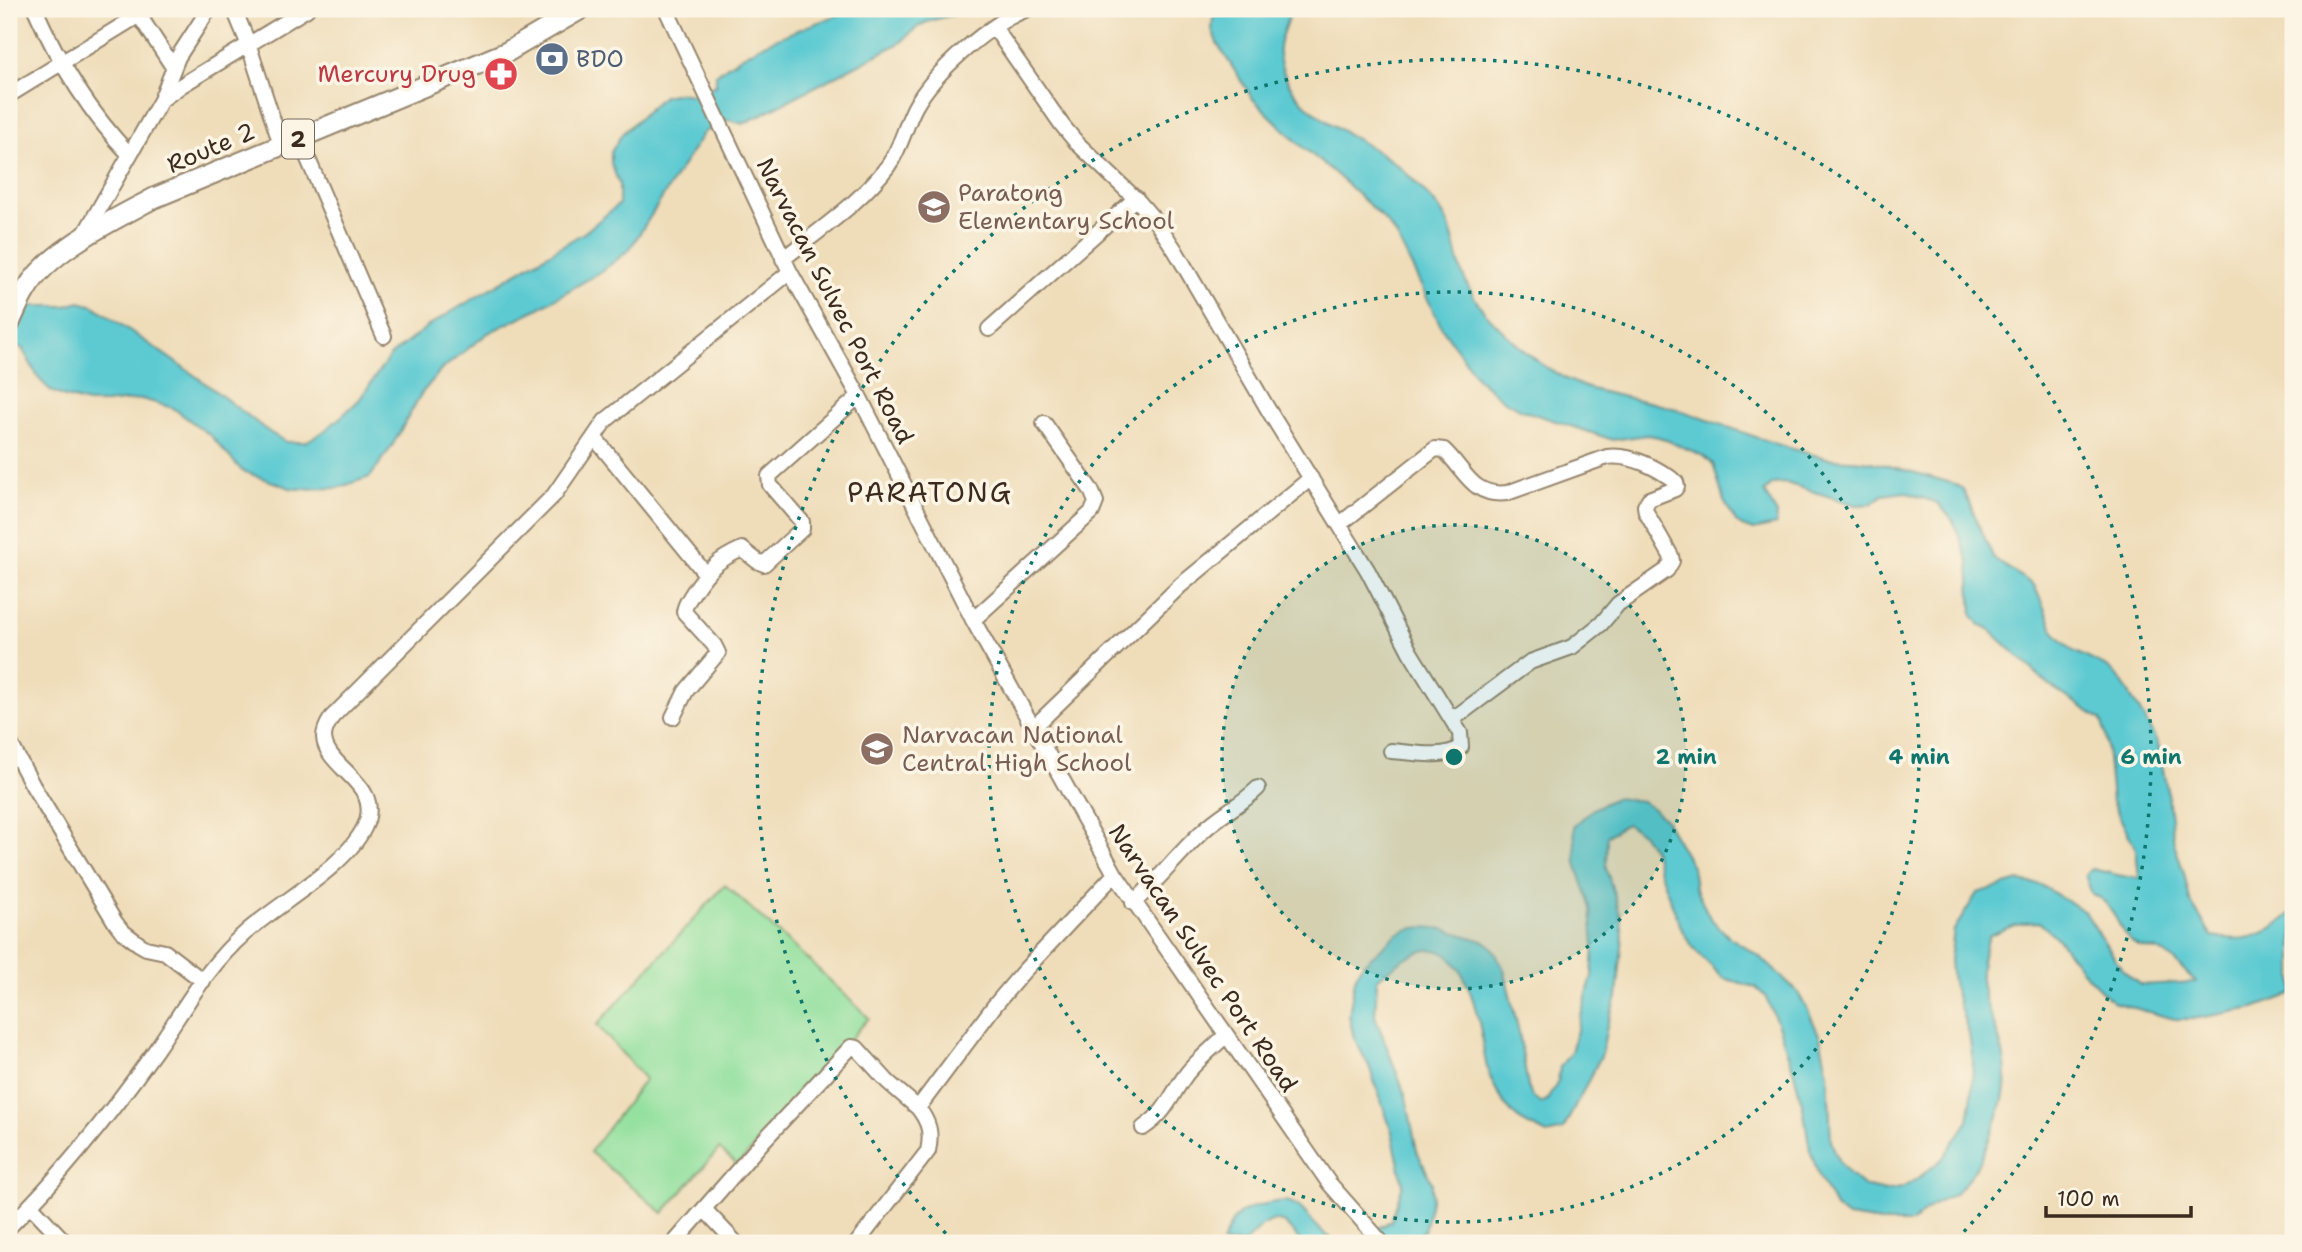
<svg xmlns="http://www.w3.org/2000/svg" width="2302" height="1252" font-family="'Shantell Sans',sans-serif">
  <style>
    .green { fill: #92e09e; stroke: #66855e; stroke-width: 2 }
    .water { fill: #5dcad2; stroke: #4c7a78; stroke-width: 2 }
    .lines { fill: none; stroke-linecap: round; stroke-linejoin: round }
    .minor-casing { stroke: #95846c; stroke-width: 18 }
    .highway-casing { stroke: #95846c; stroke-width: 23 }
    .minor { stroke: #fff; stroke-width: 14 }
    .highway { stroke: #fff; stroke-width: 19 }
    .ring { fill: none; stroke: #0f766e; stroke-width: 3.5; stroke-dasharray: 3.5 7 }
    .labels { text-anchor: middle; stroke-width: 7; stroke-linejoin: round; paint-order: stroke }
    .shield { fill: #fcf5e5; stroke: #75675a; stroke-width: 2 }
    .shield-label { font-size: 23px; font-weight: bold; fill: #3b2a1e }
    .service-label { font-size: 24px; fill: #4e5e75; stroke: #fcf5e5; text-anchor: start }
    .health-label { font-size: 24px; fill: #be3a42; stroke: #fcf5e5; text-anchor: end }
    .street-label { font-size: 24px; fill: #3b2a1e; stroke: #fcf5e5 }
    .education-label { font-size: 24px; fill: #785e54; stroke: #fcf5e5; text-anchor: start }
    .quarter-label { font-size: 28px; letter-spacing: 2px; fill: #3b2a1e; stroke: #fcf5e5 }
    .centre { fill: #0f766e; stroke: #fcf5e5; stroke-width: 3.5 }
    .ring-label { font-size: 21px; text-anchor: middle; font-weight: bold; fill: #0f766e; stroke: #fcf5e5; stroke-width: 7; stroke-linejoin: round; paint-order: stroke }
  </style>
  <rect width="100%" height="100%" fill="#fcf5e5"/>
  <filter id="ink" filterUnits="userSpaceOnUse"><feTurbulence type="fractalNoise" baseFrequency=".0143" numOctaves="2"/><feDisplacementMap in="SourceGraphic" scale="14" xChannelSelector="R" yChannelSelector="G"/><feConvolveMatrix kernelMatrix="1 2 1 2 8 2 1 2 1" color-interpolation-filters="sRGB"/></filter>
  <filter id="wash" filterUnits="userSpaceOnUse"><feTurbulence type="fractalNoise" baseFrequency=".00686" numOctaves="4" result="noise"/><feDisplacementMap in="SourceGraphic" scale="28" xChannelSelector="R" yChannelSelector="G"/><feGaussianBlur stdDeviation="1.57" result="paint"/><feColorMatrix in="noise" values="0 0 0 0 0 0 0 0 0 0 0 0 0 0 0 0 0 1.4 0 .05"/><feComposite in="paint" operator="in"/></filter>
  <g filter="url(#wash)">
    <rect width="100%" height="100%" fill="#efddba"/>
    <!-- green -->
    <path class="green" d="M725 885 815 966 869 1018 738 1165 719 1149 663 1213 590 1152 645 1079 597 1025Z"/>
    <!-- water -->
    <path class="water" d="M855 9H965C955 17 945 16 933 20 919 23 910 34 900 43L743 124 729 120 704 132 629 250 602 271 537 309 488 333 441 370 421 394 392 446 370 477 337 488 293 489 242 471 211 436 173 408 142 399 106 403H88L62 396 51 391 39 379 22 348 9 342V306H66L80 302 94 306 197 377 269 432 286 442H305L323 432 341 417 359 400 390 356 428 326 585 232 619 204V184L611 163V152L622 134 663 96 680 93 691 95 716 85V75C755 42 808 26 855 9Z
      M1225 9H1291C1288 23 1277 40 1279 55 1288 120 1366 134 1406 173 1416 183 1438 206 1445 217 1454 234 1456 255 1462 273 1468 288 1479 307 1490 318 1517 347 1550 375 1588 388 1617 397 1647 400 1676 409 1726 425 1776 447 1827 458 1843 461 1859 459 1875 463 1901 468 1926 476 1952 483L1963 489 1994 559 2034 585 2055 633 2073 651 2107 667 2119 677 2145 720 2158 744 2168 795 2174 843 2184 873 2190 901 2212 936C2247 944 2267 935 2293 912V994L2254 1008 2193 1019H2174L2113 1002 2087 976 2056 937 2039 922C2020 922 2007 928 1990 935 1965 991 1998 1013 2005 1064 2009 1090 1999 1114 1990 1137 1983 1156 1972 1178 1956 1192 1950 1197 1940 1201 1933 1205 1925 1210 1919 1217 1912 1223H1888L1848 1217 1835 1207 1819 1176 1810 1150 1803 1107 1793 1069 1777 1022 1765 996 1755 987 1723 978 1695 950 1683 932 1659 871 1654 851 1642 833 1626 824 1607 836 1606 868 1620 914 1623 936 1617 997 1608 1022 1601 1056 1563 1130 1547 1134C1537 1128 1521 1123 1514 1115 1505 1106 1496 1090 1491 1079 1483 1062 1484 1045 1480 1027 1475 1003 1460 945 1428 950 1409 952 1391 968 1377 979L1375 1016 1406 1097 1417 1151 1432 1183V1196L1424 1231 1404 1243H1302L1285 1223 1274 1220 1263 1225 1244 1243H1222C1231 1222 1234 1212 1257 1206 1267 1204 1280 1199 1290 1202 1309 1208 1317 1238 1341 1241 1357 1243 1377 1228 1391 1221L1403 1184 1392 1132 1369 1066 1354 1038 1349 1015 1355 979 1361 966 1397 934 1409 929 1424 927 1444 929 1486 942 1492 947 1504 969 1519 1033 1528 1087 1532 1096 1541 1103 1547 1100 1558 1082 1560 1067 1571 1052 1592 976 1594 946 1591 909 1576 863 1574 826 1593 809 1615 798 1642 801 1664 818 1692 866 1695 888 1710 918 1729 937 1759 956 1796 990 1807 1008 1820 1037 1828 1074 1831 1141 1838 1160 1850 1175 1863 1186 1885 1191 1902 1188 1921 1176 1942 1159 1968 1121 1972 1095 1973 1061 1969 1034 1952 983 1950 960 1954 930 1977 893 2019 881 2041 885 2085 912 2122 969 2140 985 2196 982C2186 973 2176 960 2164 953 2149 945 2137 952 2126 935 2113 918 2114 904 2092 894L2085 875 2092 869C2108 872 2123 878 2139 878L2136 849 2112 802 2106 735 2101 720 2049 685 1991 631 1980 625 1972 614 1969 563 1954 522 1938 503 1905 492 1883 495 1871 504 1856 505 1786 483 1773 484 1764 492 1777 514 1776 525 1754 530 1744 527 1736 522 1724 501 1713 464 1704 456 1659 437 1647 435 1613 440 1522 410 1503 400 1478 379 1442 328 1396 235 1382 217 1337 175 1299 144 1253 99 1217 43 1212 29 1213 18Z"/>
  </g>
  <g filter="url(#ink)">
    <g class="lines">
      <!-- minor casing -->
      <g class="minor-casing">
        <path id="minor" d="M35 9C58 61 90 113 129 154
          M135 9 173 67
          M234 9 248 43 281 145
          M666 9 790 272 859 396 973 620 1115 874 1329 1183 1382 1243
          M994 27 1062 125 1077 143 1139 202 1157 223 1175 250 1269 411 1368 571 1410 652 1460 733 1461 747C1444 760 1411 752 1391 751
          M9 95 149 9
          M161 100 182 85 307 9
          M299 138 384 336
          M83 237 161 100 178 57 209 9
          M783 259C819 230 860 203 888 166 901 148 905 126 915 107 934 72 990 23 1027 9
          M989 329 1136 198
          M594 437 705 573
          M1340 524 1435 449 1444 450C1466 471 1472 497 1507 493L1607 457C1631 454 1658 468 1676 482L1677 486 1675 489 1649 499 1645 506 1646 512 1671 556 1672 561 1667 570 1618 604 1601 624 1572 647 1530 662 1453 719
          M973 620 1092 512 1096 502 1091 490 1044 423
          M673 717 686 691 718 653 714 645 684 612C685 603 690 598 694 591 709 569 717 560 742 549L757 561 764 564 802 529V522L770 485 769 476 859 396
          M1033 728 1181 585 1311 478
          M9 741 33 786 115 922 122 931 139 944 146 948 165 952 203 981
          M1133 903C1158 881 1178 854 1202 832 1219 815 1241 805 1258 788
          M1143 1128C1170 1109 1170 1095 1188 1072 1199 1059 1213 1048 1225 1036
          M31 1206 66 1243
          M704 1209 736 1243
          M9 1227C63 1174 111 1113 155 1051 183 1011 207 966 245 933 279 903 344 868 364 828 386 784 325 769 324 737 324 730 328 723 332 717L554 495 605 421 790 272
          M674 1243 765 1139 851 1047 857 1048 888 1082 918 1108 995 1005 1023 972 1115 874
          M857 1243 928 1151C932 1133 929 1122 918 1108"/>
      </g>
      <!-- highway casing -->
      <g class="highway-casing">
        <path id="highway" d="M9 325C14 314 19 301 26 290 49 250 114 220 154 198L507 52 581 9"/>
      </g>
      <!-- minor -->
      <use href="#minor" class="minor"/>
      <!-- highway -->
      <use href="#highway" class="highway"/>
    </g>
  </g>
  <!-- distance rings -->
  <circle cx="1454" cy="757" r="232" fill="#0f766e" fill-opacity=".12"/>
  <g class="ring">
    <circle cx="1454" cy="757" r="232"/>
    <circle cx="1454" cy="757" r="465"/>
    <path d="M953 1241A697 697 0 1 1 1955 1241"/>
  </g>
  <!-- icons -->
  <defs>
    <g id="bank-disc" transform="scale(1.75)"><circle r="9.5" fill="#5c6f8a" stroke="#fcf5e5"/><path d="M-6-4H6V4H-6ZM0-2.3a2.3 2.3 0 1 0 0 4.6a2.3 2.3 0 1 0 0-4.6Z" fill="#fff"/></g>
    <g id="pharmacy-disc" transform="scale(1.75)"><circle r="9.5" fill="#e0444e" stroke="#fcf5e5"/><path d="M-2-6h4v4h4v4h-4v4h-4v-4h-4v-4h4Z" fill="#fff"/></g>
    <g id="school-disc" transform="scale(1.75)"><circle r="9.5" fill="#8d6e63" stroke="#fcf5e5"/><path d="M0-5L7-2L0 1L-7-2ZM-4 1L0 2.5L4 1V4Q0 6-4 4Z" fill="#fff"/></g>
  </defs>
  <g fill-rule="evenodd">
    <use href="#bank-disc" x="552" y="59"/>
    <use href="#pharmacy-disc" x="501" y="74"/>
    <use href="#school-disc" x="934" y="207"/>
    <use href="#school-disc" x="877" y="749"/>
  </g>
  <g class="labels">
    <!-- shield labels -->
    <rect class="shield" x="282" y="119.5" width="32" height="39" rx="5"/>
    <g class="shield-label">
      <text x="298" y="147">2</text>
    </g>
    <!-- service labels -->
    <g class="service-label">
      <text x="576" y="67">BDO</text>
    </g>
    <!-- health labels -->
    <g class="health-label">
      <text x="476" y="82">Mercury Drug</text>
    </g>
    <!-- street labels -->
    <g class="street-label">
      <text transform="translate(211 148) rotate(-23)" y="8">Route 2</text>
      <text transform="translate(835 301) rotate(63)" y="8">Narvacan Sulvec Port Road</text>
      <text transform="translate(1203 958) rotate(56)" y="8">Narvacan Sulvec Port Road</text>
    </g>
    <!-- education labels -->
    <g class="education-label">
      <text x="958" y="201">Paratong<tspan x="958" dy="28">Elementary School</tspan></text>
      <text x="902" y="743">Narvacan National<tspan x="902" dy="28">Central High School</tspan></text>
    </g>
    <!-- quarter labels -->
    <g class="quarter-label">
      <text x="930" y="502">PARATONG</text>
    </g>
  </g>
  <circle cx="1454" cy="757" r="10" class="centre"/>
  <g class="ring-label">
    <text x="1686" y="764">2 min</text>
    <text x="1919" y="764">4 min</text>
    <text x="2151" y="764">6 min</text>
  </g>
  <!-- margin -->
  <rect width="2302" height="1252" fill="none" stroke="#fcf5e5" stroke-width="35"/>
  <!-- scale -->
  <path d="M2046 1206v10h145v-10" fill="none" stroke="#3b2a1e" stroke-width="3.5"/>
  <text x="2057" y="1206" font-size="21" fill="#3b2a1e" stroke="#fcf5e5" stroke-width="5" paint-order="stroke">100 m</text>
</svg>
